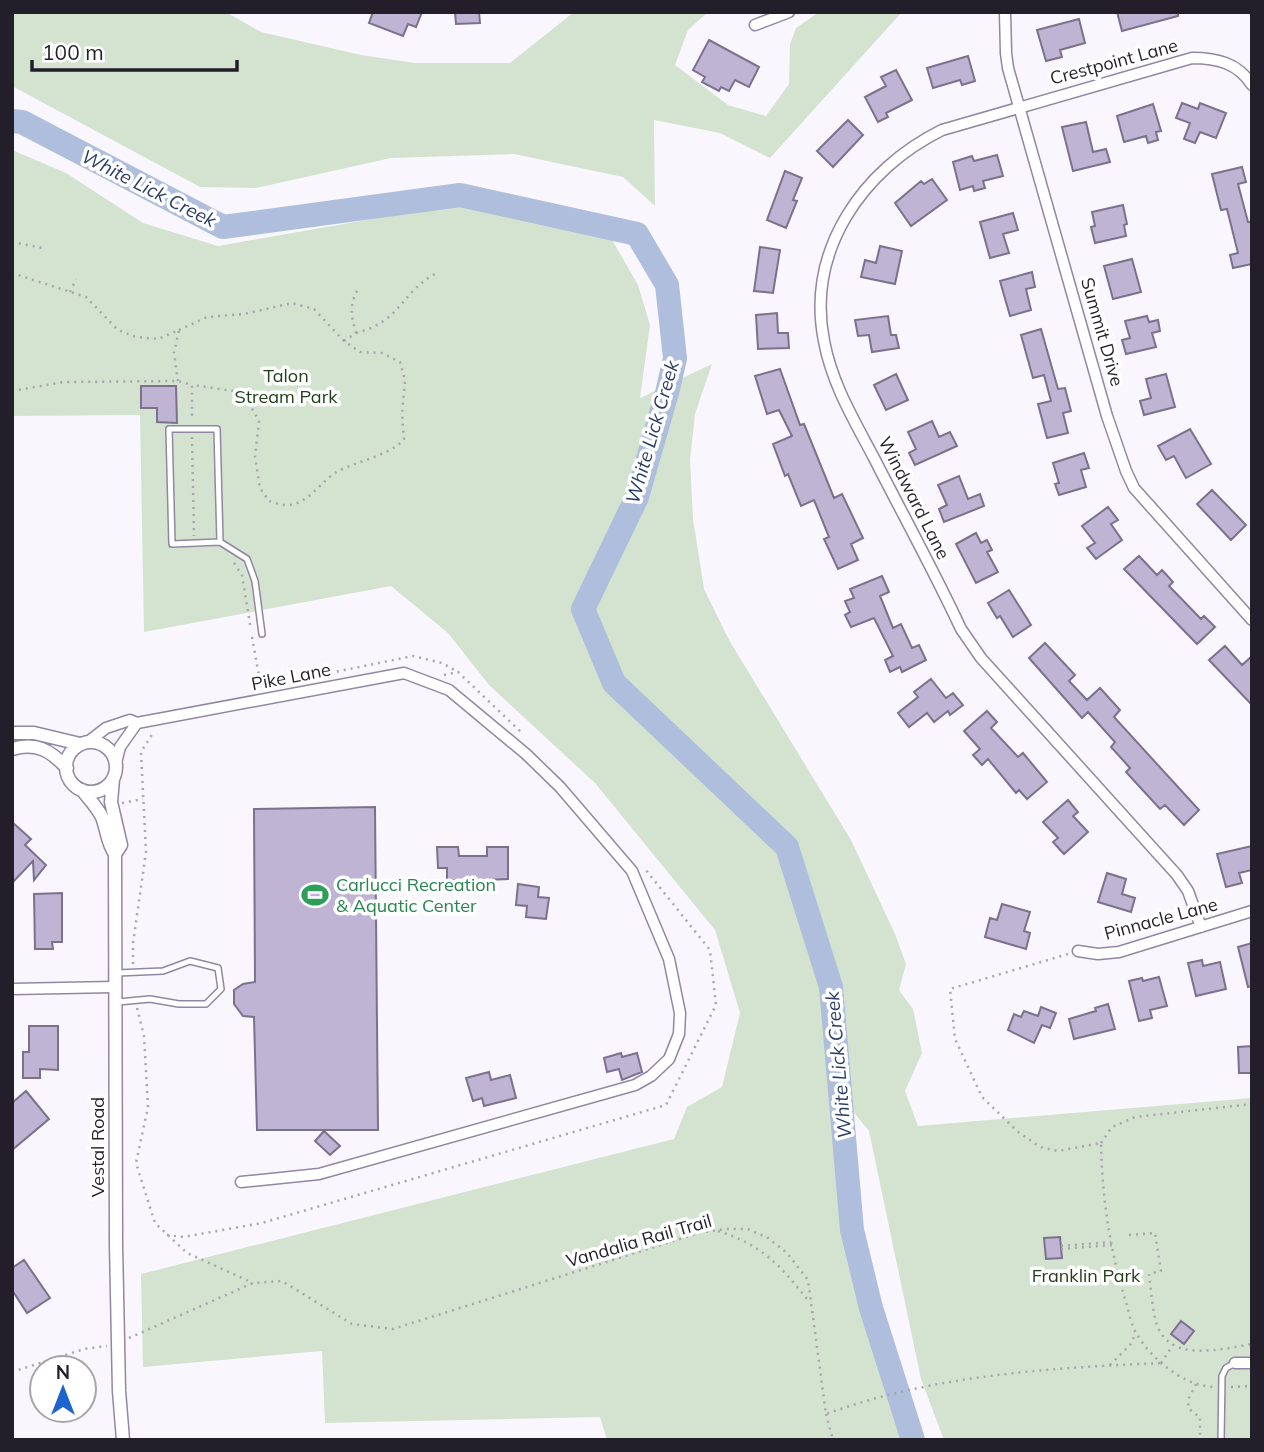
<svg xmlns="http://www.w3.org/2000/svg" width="1264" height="1452" font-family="Mulish,sans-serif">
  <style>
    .green { fill: #d4e3cf }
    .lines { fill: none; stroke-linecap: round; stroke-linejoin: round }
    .river { stroke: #aebedc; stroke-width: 24 }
    .building { fill: #bfb4d3; stroke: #7b718d; stroke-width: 2 }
    .service-casing { stroke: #9187a4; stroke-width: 8 }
    .minor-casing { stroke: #9187a4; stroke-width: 13 }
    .tertiary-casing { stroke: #9187a4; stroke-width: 15 }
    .path { stroke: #a8a5ad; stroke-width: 2.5; stroke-dasharray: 2 5; stroke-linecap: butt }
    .service { stroke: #fff; stroke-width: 5 }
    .minor { stroke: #fff; stroke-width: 10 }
    .tertiary { stroke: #fff; stroke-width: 12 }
    .labels { text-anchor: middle; stroke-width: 7; stroke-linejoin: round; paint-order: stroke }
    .street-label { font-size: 18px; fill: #231f2a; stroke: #fff }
    .park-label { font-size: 18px; fill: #214017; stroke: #fff }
    .leisure-label { font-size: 18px; fill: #27864d; stroke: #fff; text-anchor: start }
    .water-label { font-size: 19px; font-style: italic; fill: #293d66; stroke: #fff }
  </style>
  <rect width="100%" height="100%" fill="#f9f7fd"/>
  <!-- green -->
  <path class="green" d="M12 12H226L261 32 361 55 415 63H510L574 12H708L688 30 675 65 728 105 766 116 789 84 790 44 796 28 819 12H902L770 158 720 133 654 120 655 206 623 177 514 154 391 158 256 188 200 187 12 86Z
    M12 150 66 173 143 223 218 246 457 204 540 220 611 238 638 285 650 325 640 398 712 364 695 414 690 460 693 519 704 589 729 640 851 840 895 934 906 964 899 990 913 1009 922 1053 905 1091 918 1126 1252 1098V1440H944L921 1379 869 1131 842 1098 852 1231 871 1308 913 1440H607L600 1417 325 1423 322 1351 143 1367 141 1274 674 1139 687 1107 722 1087 740 1013 715 930 595 783 489 685 448 633 391 586 144 632 140 415 12 416Z"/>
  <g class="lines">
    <!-- river -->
    <path class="river" d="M12 121 22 122 223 227 460 195 637 234 667 285 675 358 668 389 637 497 583 609 614 683 787 847 831 987 852 1230 871 1308 913 1440"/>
  </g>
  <!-- building -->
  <path class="building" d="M373 12H422L416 27 408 24 403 36 369 23Z
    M455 12H479L480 23 456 24Z
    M1117 12H1178V16L1122 31Z
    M1079 19 1085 43 1060 50 1062 57 1046 61 1037 30Z
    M709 40 759 67 749 87 735 80 729 91 721 87 719 91 702 82 705 77 693 70Z
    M968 56 975 81 962 85 960 80 933 88 927 68Z
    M896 70 912 100 886 113 888 117 878 122 865 97 886 86 881 77Z
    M1182 103 1198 109 1200 103 1226 113 1216 138 1200 132 1195 143 1184 139 1190 123 1176 118Z
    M1153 104 1161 131 1156 132 1158 140 1148 143 1146 136 1124 142 1117 116Z
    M848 120 863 135 833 167 817 151Z
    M1086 122 1093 152 1106 149 1110 162 1073 171 1062 127Z
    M997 155 1003 176 983 181 985 188 974 191 973 186 960 190 953 162 972 156 974 161Z
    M1242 167 1246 182 1238 184 1248 222H1252V264L1233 268 1230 255 1238 253 1227 209 1221 210 1212 174Z
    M785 171 802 178 793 200 797 201 786 228 767 220Z
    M932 179 947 200 911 226 895 203 921 181 924 184Z
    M1123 205 1127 224 1124 225 1126 236 1095 243 1091 227 1095 226 1092 212Z
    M1013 213 1018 230 1003 234 1009 253 990 258 980 222Z
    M880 246 902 251 895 284 861 277 865 260 876 263Z
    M760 247 780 250 773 293 754 291Z
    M1132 259 1141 292 1113 299 1104 266Z
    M1032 272 1035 287 1026 289 1031 310 1010 316 1000 281Z
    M777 313 778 333H788L789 348 758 349 756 315Z
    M888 316 891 335H896L899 348 872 352 869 335 858 336 855 320Z
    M1147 316 1149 322 1158 320 1160 331 1152 333 1156 347 1126 354 1122 340 1130 338 1125 321Z
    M1041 329 1058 389 1065 388 1071 411 1063 413 1068 433 1047 438 1038 404 1051 401 1044 375 1033 378 1021 335Z
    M780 369 800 425 804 424 834 498 842 494 863 538 851 544 858 560 838 569 824 539 829 537 814 500 801 506 788 474 785 476 773 444 792 436 779 410 767 414 755 376Z
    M896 374 908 400 886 410 874 385Z
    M1166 374 1175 407 1144 415 1140 401 1151 398 1146 379Z
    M141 386H176L177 423 157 422V408H141Z
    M932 421 939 437 950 432 957 446 915 465 909 453 916 449 908 432Z
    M1190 429 1211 464 1186 478 1174 456 1166 460 1158 446Z
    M1084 453 1089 468 1081 470 1086 487 1059 495 1055 484 1059 483 1053 463Z
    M959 476 968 499 980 494 984 506 944 522 939 509 947 505 938 485Z
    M1212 490 1246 525 1231 540 1197 504Z
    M1108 507 1118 520 1111 524 1122 540 1096 559 1087 548 1095 543 1082 526Z
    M976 533 981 543 987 540 992 550 987 552 998 572 976 583 956 544Z
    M1139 556 1157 575 1162 570 1173 582 1169 586 1201 619 1204 616 1215 627 1197 644 1124 569Z
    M882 576 889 592 880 596 893 628 901 624 912 648 919 645 926 660 902 672 900 667 890 672 885 660 893 656 874 618 851 627 845 615 850 612 845 601 854 598 850 589Z
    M1009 590 1031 625 1013 637 1000 616 997 618 988 603Z
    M1045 643 1075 675 1069 681 1087 700 1100 688 1120 710 1114 717 1199 810 1184 825 1165 805 1160 809 1150 798 1126 772 1130 768 1111 747 1115 742 1088 712 1082 718 1029 658Z
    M1225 646 1242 665 1252 656V705L1209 660Z
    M931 679 946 698 953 693 963 705 950 715 948 711 934 722 927 713 909 727 898 713 918 697 914 692Z
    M987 711 997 722 991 728 1018 757 1023 753 1047 782 1027 799 1019 790 1016 793 988 759 982 765 973 755 980 749 964 731Z
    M1068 800 1078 812 1073 816 1088 832 1064 854 1053 842 1058 838 1043 822Z
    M375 807 378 1130H257L254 1017 243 1016 234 1004V990L243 984 255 982 254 809Z
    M12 822 31 839 25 845 46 865 34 880 33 861 12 883Z
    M1252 846V870L1239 873 1242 883 1226 887 1217 854Z
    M437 847H458L459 856H487V847H508V879L487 880V886H459V880H447V868H438Z
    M1107 873 1126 879 1122 894 1135 898 1131 912 1098 902Z
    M518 884 539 887 538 897 549 898 546 919 526 917 527 906 516 905Z
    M62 893V942H52L53 949H35L34 894Z
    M1002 904 1030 912 1024 931 1030 933 1026 949 985 937 990 918 997 920Z
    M1252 943V986L1248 987 1238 947Z
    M1202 960 1203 966 1220 962 1226 989 1196 996 1188 963Z
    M1159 977 1167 1006 1150 1010 1152 1018 1139 1021 1129 981 1142 978 1143 981Z
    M1108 1004 1115 1029 1074 1039 1069 1019 1096 1011 1095 1008Z
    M1041 1007 1056 1013 1050 1028 1042 1025 1034 1043 1008 1030 1014 1014 1021 1017 1024 1011 1038 1016Z
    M29 1026H58V1070L40 1069V1078H23V1052H29Z
    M1252 1046V1073H1239L1238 1047Z
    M621 1053 622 1057 637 1053 642 1072 622 1080 619 1069 607 1072 604 1058Z
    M489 1072 491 1080 510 1075 516 1098 484 1106 482 1098 473 1101 466 1078Z
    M26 1091 49 1119 12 1150V1103Z
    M324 1131 340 1146 330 1155 315 1141Z
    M1060 1237 1062 1258 1046 1259 1044 1238Z
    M24 1260 50 1298 27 1313 12 1290V1268Z
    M1181 1321 1194 1331 1184 1344 1171 1334Z"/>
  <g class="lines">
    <!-- service casing -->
    <g class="service-casing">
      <path id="service" d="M220 542 172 544 169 429H217L220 542 247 559 255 581 262 634
        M117 973 163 971 190 961 218 968 221 989 206 1004H179L150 999 118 1002
        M1221 1440 1222 1376 1226 1368 1235 1363"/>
    </g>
    <!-- minor casing -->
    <g class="minor-casing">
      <path id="minor" d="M1005 12 1006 53 1008 68 1107 416 1126 471 1134 488 1252 620
        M755 25 789 12
        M88 742 106 728 130 720 137 723 404 673 449 690 526 754 560 787 632 871 669 959 680 1013 679 1034 669 1059 651 1076 635 1085 319 1174 241 1182
        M116 763 120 747 137 723
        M1201 927 1188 891 1177 875 981 658 961 629C934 571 903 515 874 458 854 420 832 384 824 341 806 250 863 169 942 130L1192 58C1217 58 1238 63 1252 85
        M1078 951 1098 954 1119 952 1252 911
        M12 989 114 987
        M1235 1363H1252"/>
    </g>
    <!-- tertiary casing -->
    <g class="tertiary-casing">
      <path id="tertiary" d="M12 733H34L80 744
        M66 767a25 25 0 1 1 50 0a25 25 0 1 1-50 0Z
        M12 749C36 742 50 750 67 768
        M113 779 111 802 121 845 115 854 116 1244 119 1391 123 1440
        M82 790C89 799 97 807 102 817 107 830 107 843 115 854"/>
    </g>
    <!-- path -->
    <path class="path" d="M12 242 43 248
      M12 273 86 297 118 330 136 337 158 339 179 330 174 353 178 381
      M70 292 76 279
      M179 330 207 317 244 314 292 303 314 309 344 341 360 352 382 353 400 362 405 380 402 414 404 439C390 456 355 461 335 473 320 483 309 502 290 505 284 506 275 503 269 501L260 488 255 457 259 421 249 403 233 391 193 385
      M356 333C402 321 401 292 435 274
      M344 341 356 333C351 315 349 306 358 289
      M12 391 64 382 178 381 192 385V420
      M192 437 194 536
      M234 563 242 575 251 630
      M252 637 261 687
      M330 673 413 656 442 663 458 672
      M444 675 458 672 521 732
      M122 803 143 799
      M1068 954 950 989 955 1039 982 1097 1017 1131 1040 1147 1058 1151 1101 1143C1102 1197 1110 1251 1126 1302 1129 1312 1131 1325 1136 1333 1152 1360 1183 1385 1213 1387
      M133 964V943L146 852 141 752 153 733
      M137 1008 144 1036 148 1107 136 1163 155 1223 187 1253 253 1283
      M1101 1143 1112 1127 1135 1117 1252 1104
      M718 1231C763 1245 782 1267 810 1303
      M167 1235 183 1237 262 1223 666 1105 716 1005 710 950 645 869
      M1129 1235 1155 1233 1161 1271 1149 1274C1151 1289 1152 1307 1156 1322 1168 1364 1221 1349 1252 1344
      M1061 1246 1111 1242
      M1061 1249 1112 1245
      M129 1338 253 1283 282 1281 352 1324 393 1329 699 1233 725 1229H748L768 1238 787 1253 808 1280 826 1414C934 1375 1048 1368 1161 1363
      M1161 1363 1173 1345
      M1110 1365 1130 1345 1136 1333
      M12 1372 84 1349 107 1346
      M1196 1384 1189 1398 1188 1406 1192 1412 1200 1417V1440
      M1231 1387 1252 1386
      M826 1414 833 1440"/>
    <!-- service -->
    <use href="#service" class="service"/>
    <!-- minor -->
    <use href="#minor" class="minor"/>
    <!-- tertiary -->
    <use href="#tertiary" class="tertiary"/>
  </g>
  <!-- icons -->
  <defs>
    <g id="stadium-bare" transform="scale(2.1)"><path d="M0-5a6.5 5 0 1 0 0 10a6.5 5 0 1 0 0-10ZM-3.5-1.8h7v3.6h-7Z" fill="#2e9e5b" stroke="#fff" stroke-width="2.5" paint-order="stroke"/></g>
  </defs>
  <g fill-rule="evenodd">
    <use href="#stadium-bare" x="315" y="895"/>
  </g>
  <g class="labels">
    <!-- street labels -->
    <g class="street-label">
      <text transform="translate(1114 62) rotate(-15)" y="6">Crestpoint Lane</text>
      <text transform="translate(1102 332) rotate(74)" y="6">Summit Drive</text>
      <text transform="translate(914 498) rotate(63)" y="6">Windward Lane</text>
      <text transform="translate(291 677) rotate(-11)" y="6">Pike Lane</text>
      <text transform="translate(1161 919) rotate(-15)" y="6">Pinnacle Lane</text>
      <text transform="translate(98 1147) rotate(-90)" y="6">Vestal Road</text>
      <text transform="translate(639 1241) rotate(-16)" y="6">Vandalia Rail Trail</text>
    </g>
    <!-- park labels -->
    <g class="park-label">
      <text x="286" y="382">Talon<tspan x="286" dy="21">Stream Park</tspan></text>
      <text x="1086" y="1282">Franklin Park</text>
    </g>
    <!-- leisure labels -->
    <g class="leisure-label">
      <text x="336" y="891">Carlucci Recreation<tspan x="336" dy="21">&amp; Aquatic Center</tspan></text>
    </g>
    <!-- water labels -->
    <g class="water-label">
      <text transform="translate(149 188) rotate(27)" y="7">White Lick Creek</text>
      <text transform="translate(652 432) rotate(-74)" y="7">White Lick Creek</text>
      <text transform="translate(838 1065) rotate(-95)" y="7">White Lick Creek</text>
    </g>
  </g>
  <!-- border -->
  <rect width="1264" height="1452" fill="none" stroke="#231f2a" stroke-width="28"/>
  <!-- north arrow -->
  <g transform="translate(63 1389)"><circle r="33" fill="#ffffff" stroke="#a7a5aa" stroke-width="2"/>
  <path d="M0-5L12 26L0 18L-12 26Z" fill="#1e64cf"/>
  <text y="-10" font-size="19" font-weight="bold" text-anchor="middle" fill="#231f2a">N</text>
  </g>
  <!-- scale -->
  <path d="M32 60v10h205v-10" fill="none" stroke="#231f2a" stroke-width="3.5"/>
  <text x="42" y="60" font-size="21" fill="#231f2a" stroke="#ffffff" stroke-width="5" paint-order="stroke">100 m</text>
</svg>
